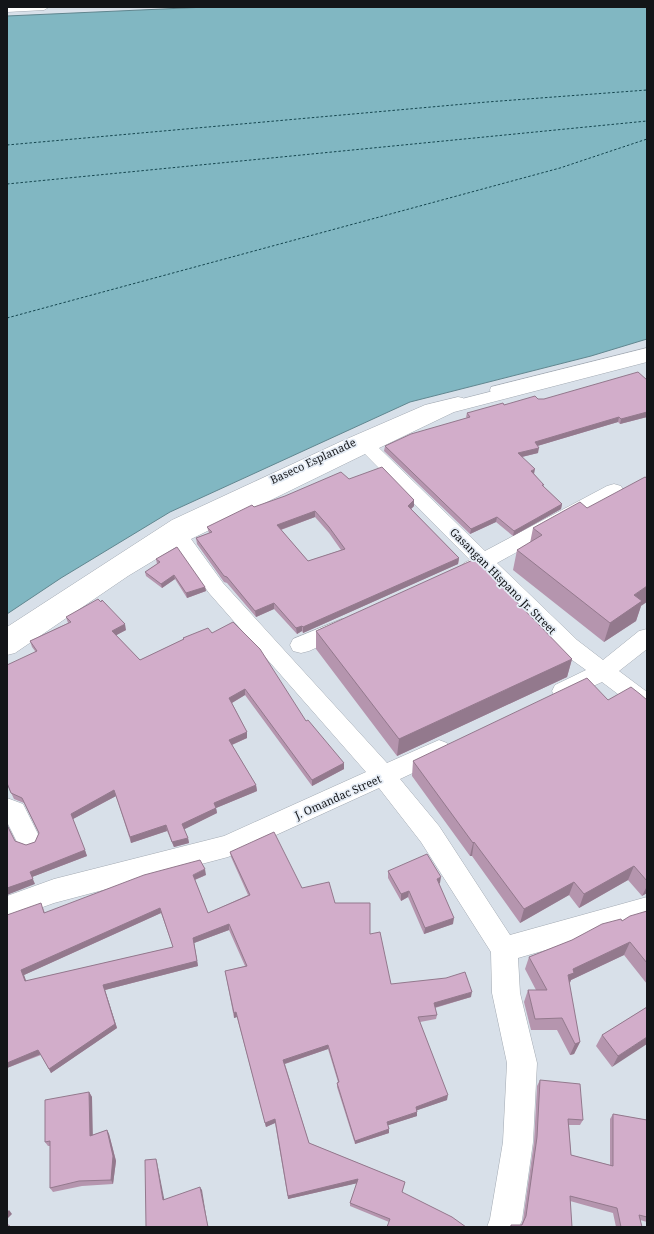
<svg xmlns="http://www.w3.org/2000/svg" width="654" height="1234" font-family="'Noto Serif',serif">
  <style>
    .water { fill: #81b7c2; stroke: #60868f }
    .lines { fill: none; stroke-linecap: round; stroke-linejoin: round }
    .ferry { stroke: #15464f; stroke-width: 1; stroke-dasharray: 2.5 2; stroke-linecap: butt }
    .pedestrian-casing { stroke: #a3aab3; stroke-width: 1 }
    .minor-casing { stroke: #a3aab3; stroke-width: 1 }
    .pedestrian { fill: #fff; fill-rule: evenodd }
    .minor { fill: #fff; fill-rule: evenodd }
    .wall { fill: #b595ae; fill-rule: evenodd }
    .shaded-wall { fill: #93798d }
    .building { fill: #d2adca; stroke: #93798d; fill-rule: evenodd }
    .labels { text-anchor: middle; stroke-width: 3.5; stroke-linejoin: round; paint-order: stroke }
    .street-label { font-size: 11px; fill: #131518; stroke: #e6edf6 }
  </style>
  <rect width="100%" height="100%" fill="#d8e0e9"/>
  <!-- water -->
  <path class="water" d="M207 7H647V339L591 356 410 402 170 512 61 578 7 614V16Z"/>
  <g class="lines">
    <!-- ferry -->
    <path class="ferry" d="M7 145 487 102 647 90
      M7 184 647 121
      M7 318 560 168 647 139"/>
    <!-- pedestrian casing -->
    <g class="pedestrian-casing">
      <path id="pedestrian" d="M647 348V356L496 394 491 393 490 390 491 387Z
        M458 397 463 398 465 401 463 404 435 411 352 447 182 528 13 639 7 641V627L172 520 342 441 425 405Z"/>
    </g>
    <!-- minor casing -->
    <g class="minor-casing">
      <path id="minor" d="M7 7H49L44 10 7 12Z
        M647 352V362L454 412 379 448 485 551 607 486 614 484 621 486 623 490 621 494 497 563 577 640 603 660 639 631 647 629V649L619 671 647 692V713L639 710 602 682 563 700 555 697 552 691 555 685 586 670 561 652 481 571 471 575 464 573 461 568 464 563 470 560 365 454 191 539 223 583 387 763 439 740 447 743 451 750 447 757 400 779 439 826 510 935 647 897V921L518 958 520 993 537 1063 533 1142 522 1220 519 1227H487L490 1219 503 1142 507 1063 492 993 491 952 421 842 379 788 228 857 54 903 7 920V896L54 879 224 836 366 772 209 593 176 547 128 576 15 653 7 655V636L114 566 187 523 442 404Z
        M342 619 349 621 353 627 349 633 309 651 301 653 293 651 290 645 293 639Z
        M7 798 23 804 40 838 37 846 28 849 19 846 7 822Z"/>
    </g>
    <!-- pedestrian -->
    <use href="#pedestrian" class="pedestrian"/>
    <!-- minor -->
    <use href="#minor" class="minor"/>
  </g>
  <!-- wall -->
  <path class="wall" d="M647 380V417L620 424 618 422 537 446 538 453 522 457 544 487 562 504 561 509 513 536 496 522 470 534 384 451 385 446 467 418 466 417 467 413 504 405 544 399Z
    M349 479 414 506 411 509 459 558 458 564 303 633 302 631 297 634 274 609 256 617 227 583 224 582 197 544 196 538 209 533 207 527 254 507ZM315 517 329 533 341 550 308 561 281 530Z
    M533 528 641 606 636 621 604 642 513 570 517 550 530 543Z
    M156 559 205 587 206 591 187 598 175 579 162 588 146 576 145 572 157 564Z
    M66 617 126 630 116 635 140 660 184 639 183 638 212 633 306 721 344 769 312 786 245 695 232 703 247 732V738L232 745 256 785 257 791 216 808 217 813 184 829 188 838 189 843 174 847 167 831 131 843 116 796 73 819 87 856 32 877 35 884 15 841 26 845 35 842 39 833 24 803 14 799 7 784 35 651 32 647 30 641 68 623Z
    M316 631 572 659 567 677 397 756 316 649Z
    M608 700H647V893L642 896 628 880 579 908 569 895 520 923 472 856H470L412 776 413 761Z
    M230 852 302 888 335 903 370 934 391 984 471 997 435 1008 437 1015 436 1019 420 1022 447 1100 417 1110V1116L388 1125 389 1129V1133L355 1144 337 1087V1083L338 1082 328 1049 285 1064 309 1143 405 1182 402 1192 389 1222 350 1206V1203L357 1183 288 1199 275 1123 266 1127 237 1017 234 1018 225 971 245 966 229 930 194 943 198 966 105 990 117 1028 51 1073 41 1055 7 1068V915L43 908 45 913 206 875 195 880 208 913 248 895 231 857ZM161 913 173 947 26 981 24 975Z
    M388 871 440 883 439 884 453 924 424 934 408 897 401 901 388 878Z
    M647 911V984L624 955 571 980 569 985 580 1042 574 1054 570 1055 557 1030H531L524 1002 528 990H536L525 969 529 957Z
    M647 1007 612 1067 596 1046 602 1035Z
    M540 1080 583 1120 580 1125H569L571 1155 610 1165V1119L613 1114 647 1120V1222L640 1220 642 1227H616L613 1213 570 1201 572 1227H510L511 1225H521L523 1220 534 1142 537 1086Z
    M89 1092 92 1097V1135L107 1130 109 1134 116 1161 113 1184 82 1186 53 1192 50 1188V1146H48L45 1142Z"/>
  <!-- shaded-wall -->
  <path class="shaded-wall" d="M647 412V417L620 424 621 419Z
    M619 417 618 422 534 447 535 442Z
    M539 448 538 453 517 458 518 453Z
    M535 469 534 474 531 471Z
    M414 500V506L408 512V506Z
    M562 504 561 509 513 536 514 531Z
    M315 511V517L277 531V525Z
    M497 517 496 522 470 534 471 529Z
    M459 558 458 564 303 633V627Z
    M174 575 175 579 162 588 161 584Z
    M647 586V602L641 606 636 621 604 642 610 623 634 595Z
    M205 587 206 591 187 598 186 593Z
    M274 603V609L256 617 255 611Z
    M125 624 126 630 113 637 112 631Z
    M302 626V631L297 634 296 628Z
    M572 659 567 677 397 756 399 739Z
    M245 689V695L230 704 229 698Z
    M247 732V738L229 746V740Z
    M344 763V769L312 786V780Z
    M256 785 257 791 216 808 217 813 183 830 182 824 214 803Z
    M114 790 116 796 73 819 71 814Z
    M166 825 167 831 131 843 130 837Z
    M188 838 189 843 174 847 172 842Z
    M474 842 472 856H470L473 843Z
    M85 850 87 856 32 877 35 884 7 895V888L30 872Z
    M634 866 628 880 579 908 584 894Z
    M205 869 206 875 194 880 193 875Z
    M441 877 440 883 436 885 437 879Z
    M574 882 569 895 520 923 524 909Z
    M647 886V893L642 896Z
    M409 891 408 897 401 901V894Z
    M160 908 161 913 24 975 28 986 25 981 21 970Z
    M454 918 453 924 424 934 425 928Z
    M229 924V930L194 943 198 966 105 990 117 1028 51 1073 49 1069 103 985 193 938Z
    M630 942 624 955 571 980 569 985 568 975 573 969Z
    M472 992 471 997 433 1008 434 1003Z
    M236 1012 237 1017 234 1018V1013Z
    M647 1037V1044L612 1067 618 1056Z
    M580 1042 574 1054 570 1055 575 1044Z
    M328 1045V1049L284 1064 283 1060Z
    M38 1050 41 1054 7 1068V1063Z
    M89 1092 92 1097 93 1141 90 1136Z
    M448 1095 447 1100 415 1111 416 1107Z
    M417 1112V1116L386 1126 387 1122Z
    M275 1119V1123L266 1127 265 1123Z
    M389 1129V1133L355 1144V1141Z
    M107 1130 109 1134 116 1161 113 1184 111 1180Z
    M156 1159 157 1162 165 1203 163 1200Z
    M358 1179V1183L288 1199V1196Z
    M200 1187 202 1190 208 1227Z
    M9 1210 12 1214 7 1219V1212Z"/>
  <!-- building -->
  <path class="building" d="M638 372 647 380V412L621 419 619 417 535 442 539 448 518 453 535 469 531 471 544 485H542L562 504 514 531 497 517 471 529 385 446 411 434 470 417 467 413 503 403 504 405 535 396 538 399H544Z
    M382 467 414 500 408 506 459 558 303 627 302 626 296 628 274 603 255 611 227 577 224 576 196 538 212 532 207 527 252 505 254 507 285 496 341 472 349 479ZM315 511 329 527 345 549 308 561 277 525Z
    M645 477 647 478V586L634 595 642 601 610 623 517 550 542 535 533 528 580 502 587 508Z
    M177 547 205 587 186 593 174 575 161 584 145 572 160 562 156 559Z
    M475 559 572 659 399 739 316 631Z
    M98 599 101 602 102 600 125 624 112 631 140 660 184 639 183 638 208 628 212 633 233 622 260 649 306 721 308 720 344 763 312 780 245 689 229 698 247 732 229 740 256 785 214 803 216 808 182 824 188 838 172 842 166 825 130 837 114 790 71 814 85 850 30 872 33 879 7 888V825L15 841 26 845 35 842 39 833 22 798 11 793 7 783V665L37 651 30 641 71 622 66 617Z
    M587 678 608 700 631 687 640 694 647 700V881L634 866 584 894 574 882 524 909 474 842 473 843 413 761Z
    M274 832 302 888 329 882 335 903H370V934L380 932 391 984 446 978 465 972 472 992 434 1003 437 1015 418 1017 448 1095 416 1107 417 1112 387 1122 389 1129 355 1141 337 1083 339 1082 328 1045 283 1060 309 1143 405 1182 402 1192 452 1217 466 1227H387L390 1219 350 1203 358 1179 288 1196 275 1119 265 1123 236 1012 234 1013 225 971 247 966 229 924 193 938 197 961 103 985 115 1024 49 1069 38 1050 7 1063V915L41 903 44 913 144 875 200 860 205 869 193 875 208 913 250 895 230 852ZM160 908 173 947 25 981 21 970Z
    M427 854 441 877 437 879 454 918 425 928 409 891 401 894 388 871Z
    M647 911V963L630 942 573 969 574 973 568 975 580 1042 575 1044 562 1018 535 1019 528 990H547L529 957 572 940 602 924 621 919 622 921 630 916Z
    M647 1007V1037L618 1056 602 1035Z
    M540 1080 580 1084 583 1120 568 1119 571 1155 613 1166V1114L647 1120V1217L639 1215 642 1227H621L617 1208 570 1196 572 1227H511V1225H522L526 1216 537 1137Z
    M89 1092 90 1136 107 1130 113 1156 111 1180 79 1181 50 1188V1141L45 1142V1100Z
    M156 1159 163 1200 200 1187 208 1227H146L145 1160Z
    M7 1224 11 1227H7Z"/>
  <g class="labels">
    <!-- street labels -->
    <g class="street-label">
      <text transform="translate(313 461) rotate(-25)" y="4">Baseco Esplanade</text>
      <text transform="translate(503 581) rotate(45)" y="4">Gasangan Hispano Jr. Street</text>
      <text transform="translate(338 797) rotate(-24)" y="4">J. Omandac Street</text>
    </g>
  </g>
  <!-- border -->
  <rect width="654" height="1234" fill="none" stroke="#131518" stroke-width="16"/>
</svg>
